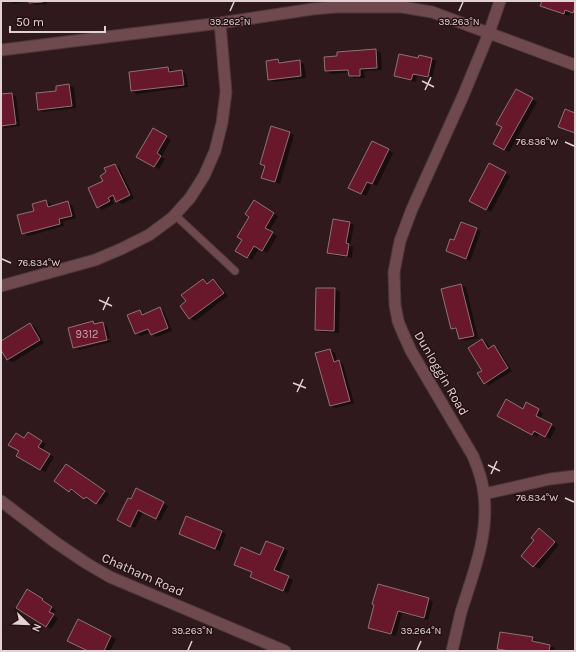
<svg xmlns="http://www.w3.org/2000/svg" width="576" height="652" font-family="Karla,sans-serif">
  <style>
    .shadow { fill: #0007 }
    .building { fill: #69182c; stroke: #8e7275 }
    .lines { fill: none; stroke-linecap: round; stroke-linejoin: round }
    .service-casing { stroke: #4c3739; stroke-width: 9 }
    .minor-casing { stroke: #4c3739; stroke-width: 13 }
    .service { stroke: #6e494e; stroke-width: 7 }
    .minor { stroke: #6e494e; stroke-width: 11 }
    .ticks { fill: none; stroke: #e2d2d3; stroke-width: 1.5 }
    .labels { text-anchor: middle; stroke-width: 3; stroke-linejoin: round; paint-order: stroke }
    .number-label { font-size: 11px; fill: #c4a4a9 }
    .street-label { font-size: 13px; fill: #e2d2d3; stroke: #251013 }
    .ticks-label { font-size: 10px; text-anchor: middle; fill: #e2d2d3; stroke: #251013; stroke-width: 3; stroke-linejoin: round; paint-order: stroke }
  </style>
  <rect width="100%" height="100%" fill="#2f191c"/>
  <!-- shadow -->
  <path class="shadow" d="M9 1H46L47 4 35 5 30 3V1L14 4Z
    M543 1H575V14L570 12 569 16 546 8Z
    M376 50 381 53 382 70 364 71 365 78H354L350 76V72L331 74 326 71Z
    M419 59H431L436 61 432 79 417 76 416 82 399 78 395 76Z
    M278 60 283 63 299 61 304 64 306 78 274 82 269 79Z
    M168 68 173 71V72L182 71 186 74 188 87 137 94 132 91 130 73Z
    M69 85 74 88 76 108 43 112 39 110Z
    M516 90 537 102 509 152 494 143 503 127Z
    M12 94 16 97 20 126 5 128 1 125V95Z
    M153 130 171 140 161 157 165 159 159 169 138 156Z
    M290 133 294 135 280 184 267 180 262 178 266 167 261 164Z
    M388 150 393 153 377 186 372 184 366 196 354 190Z
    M115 165 119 167 134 198 122 204 117 201 116 198 112 200 114 204 102 210 98 207Z
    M505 173 510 176 491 212 475 203Z
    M46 201 51 204V207L68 203 72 205 76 218 63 221 64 226 28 236 23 233 35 211Z
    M254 201 278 216 269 231 277 236 267 253 259 248 252 260 247 257 243 240Z
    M350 223 354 225 350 246 353 247 352 258 333 255 328 252Z
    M461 223 481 231 470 261 452 254 447 251 455 242Z
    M203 280 209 284 213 281 218 283 228 296 195 321 190 318 188 302Z
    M461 285 466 287 478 338 464 341 460 339 458 331 452 328 443 289Z
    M335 289 340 292 339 333 321 332 316 330Z
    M160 309 164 311 172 331 156 337 152 335 151 332 141 336 136 334 129 316 140 311 145 314Z
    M93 322 97 325 102 323 107 326 110 338 77 347V349L111 340V342L79 350 74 348 69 328Z
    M30 324 35 327 44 343 13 362 8 360 1 348V342Z
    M482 340 487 343 490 348 494 346 498 349 512 371 489 385 484 383Z
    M330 350 335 353 337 362 339 361 343 364 354 403 335 408 330 406Z
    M527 404 543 413 540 419 556 428 550 439 539 433 537 437 498 416 523 410Z
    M28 433 46 444 42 450 54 457 45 472 17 455Z
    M70 468 109 494 101 505 91 499 89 501 76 492 74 493 70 491Z
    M129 499 163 503 168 506 160 521 143 512 135 528 123 522Z
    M187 517 226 534 220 551 180 534Z
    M544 532 559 545 539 569 534 566 522 556Z
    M283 548 288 551 279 573 293 580 288 593 256 579Z
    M28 590 47 602 46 604 56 610 53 615 58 618 51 629 17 607Z
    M429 599 433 602 428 620 402 613 396 636 374 630 369 627 375 605Z
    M78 620 116 639 110 651H89Z
    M532 638 537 641V643L550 646 555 648 554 651H504L498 648Z"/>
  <!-- building -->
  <path class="building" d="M29 1H42L43 2 29 3Z
    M542 1H575V8L573 13 565 10 564 14 540 6Z
    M376 49 377 68 360 69V76H349L348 70 325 71 324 57 337 56V52Z
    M399 54 418 58 419 55 432 58 428 77 413 74 411 80 394 76Z
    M278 59 279 63 300 60 301 76 268 80 266 61Z
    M168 67 169 72 182 70 184 85 131 91 129 72Z
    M69 84 72 106 38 110 36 93 56 91V86Z
    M516 89 533 98 504 150 493 144 502 127 496 124Z
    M12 93 16 124 1 126V94Z
    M565 109 575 113V133L558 127Z
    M271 126 290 132 275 182 261 178 265 166 260 164Z
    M153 128 167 136 157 153 161 156 154 167 136 157Z
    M372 141 389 149 372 184 367 182 361 194 348 188Z
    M489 163 506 172 486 210 469 201Z
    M115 164 130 195 116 202 113 195 108 198 110 201 97 208 88 188 103 181 100 176 106 172 104 168Z
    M46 200 48 207 68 201 72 216 59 219 60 224 22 234 17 215 34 211 32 204Z
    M254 200 274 213 265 228 273 232 262 251 254 246 247 258 235 251 242 240 237 237 249 217 245 214Z
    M333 219 350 222 346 243 349 244 347 256 327 253Z
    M461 222 477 228 466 259 446 251 450 239 454 240Z
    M203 279 207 284 213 279 224 293 189 319 180 306 186 301 181 295Z
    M461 284 474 336 459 339 456 328 451 329 441 289Z
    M316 288H335L334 331 315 330Z
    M160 307 168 328 151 335 148 329 135 334 127 315 140 310 142 315Z
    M93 321 94 324 103 322 107 340 73 348 68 328Z
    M30 323 40 340 7 360 1 350V341Z
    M482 339 488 349 494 345 508 368 484 384 477 373 482 371 468 348Z
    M330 349 334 362 339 360 350 401 330 406 315 353Z
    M506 399 523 409 526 402 539 409 536 416 552 424 545 437 534 431 532 435 497 416Z
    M28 432 42 441 38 447 50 454 40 470 16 456 19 451 8 445 16 433 24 438Z
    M66 464 105 491 96 504 86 497 84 499 71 489 69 492 54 481Z
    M136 488 164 502 156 519 138 510 130 527 117 520 128 498 131 499Z
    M186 516 222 531 215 549 179 534Z
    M539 528 555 542 533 567 521 556 534 540 531 538Z
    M266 541 284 548 274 570 289 576 283 591 250 577 252 572 234 565 241 547 260 555Z
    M378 584 429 598 424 618 398 611 391 634 368 628 374 605 372 604Z
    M27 589 43 599 42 600 52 607 49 612 54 614 46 627 16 608Z
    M78 619 111 636 104 651H88L67 641Z
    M500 632 533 637 532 641 550 645 549 651H510L497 649Z"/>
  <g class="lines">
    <!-- service casing -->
    <g class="service-casing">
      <path id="service" d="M175 215 235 271"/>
    </g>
    <!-- minor casing -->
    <g class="minor-casing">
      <path id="minor" d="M1 50 220 23 313 9 336 7H402L432 12 575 65
        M1 286 95 260 121 249 149 235 172 218 190 198 204 176 215 151 222 123 226 92 220 23
        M484 494 550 479 575 476
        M1 501 55 542 86 563 110 577 285 651
        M452 651C455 638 458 625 461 612 473 574 489 535 484 495 483 481 478 468 473 456L411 351 402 331 398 321 395 305 394 272 400 241 412 209 463 96 489 33 500 1"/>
    </g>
    <!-- service -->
    <use href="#service" class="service"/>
    <!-- minor -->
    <use href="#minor" class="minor"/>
  </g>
  <!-- ticks -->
  <path class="ticks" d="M230 11 234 2M459 11 463 2M422 81 434 87M425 90 431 77M565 142 574 146M2 259 11 263M99 300 112 306M103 310 109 297M293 383 306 388M297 392 303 379M488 465 500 471M491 474 497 461M565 498 574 502M188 650 192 641M417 650 421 641"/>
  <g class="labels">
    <!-- number labels -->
    <g class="number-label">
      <text x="87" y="338">9312</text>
    </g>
    <!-- street labels -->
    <g class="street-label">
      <text transform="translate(442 373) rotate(60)" y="5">Dunloggin Road</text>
      <text transform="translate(143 574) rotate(24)" y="5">Chatham Road</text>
    </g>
  </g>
  <g class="ticks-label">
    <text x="230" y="25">39.262°N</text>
    <text x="459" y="25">39.263°N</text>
    <text x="537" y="145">76.836°W</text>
    <text x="39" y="266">76.834°W</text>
    <text x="537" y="501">76.834°W</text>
    <text x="192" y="634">39.263°N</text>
    <text x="421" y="634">39.264°N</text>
  </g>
  <!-- border -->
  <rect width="576" height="652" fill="none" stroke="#e2d2d3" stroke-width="4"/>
  <!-- north arrow -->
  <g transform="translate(28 624) rotate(113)" stroke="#251013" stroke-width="3" paint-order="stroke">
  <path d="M0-3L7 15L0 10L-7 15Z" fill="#e2d2d3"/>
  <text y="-6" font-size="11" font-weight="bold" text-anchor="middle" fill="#e2d2d3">N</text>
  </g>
  <!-- scale -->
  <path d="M10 26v6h95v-6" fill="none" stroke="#e2d2d3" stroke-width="2"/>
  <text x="16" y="26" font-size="12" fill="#e2d2d3" stroke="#251013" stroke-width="3" paint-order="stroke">50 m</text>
</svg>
